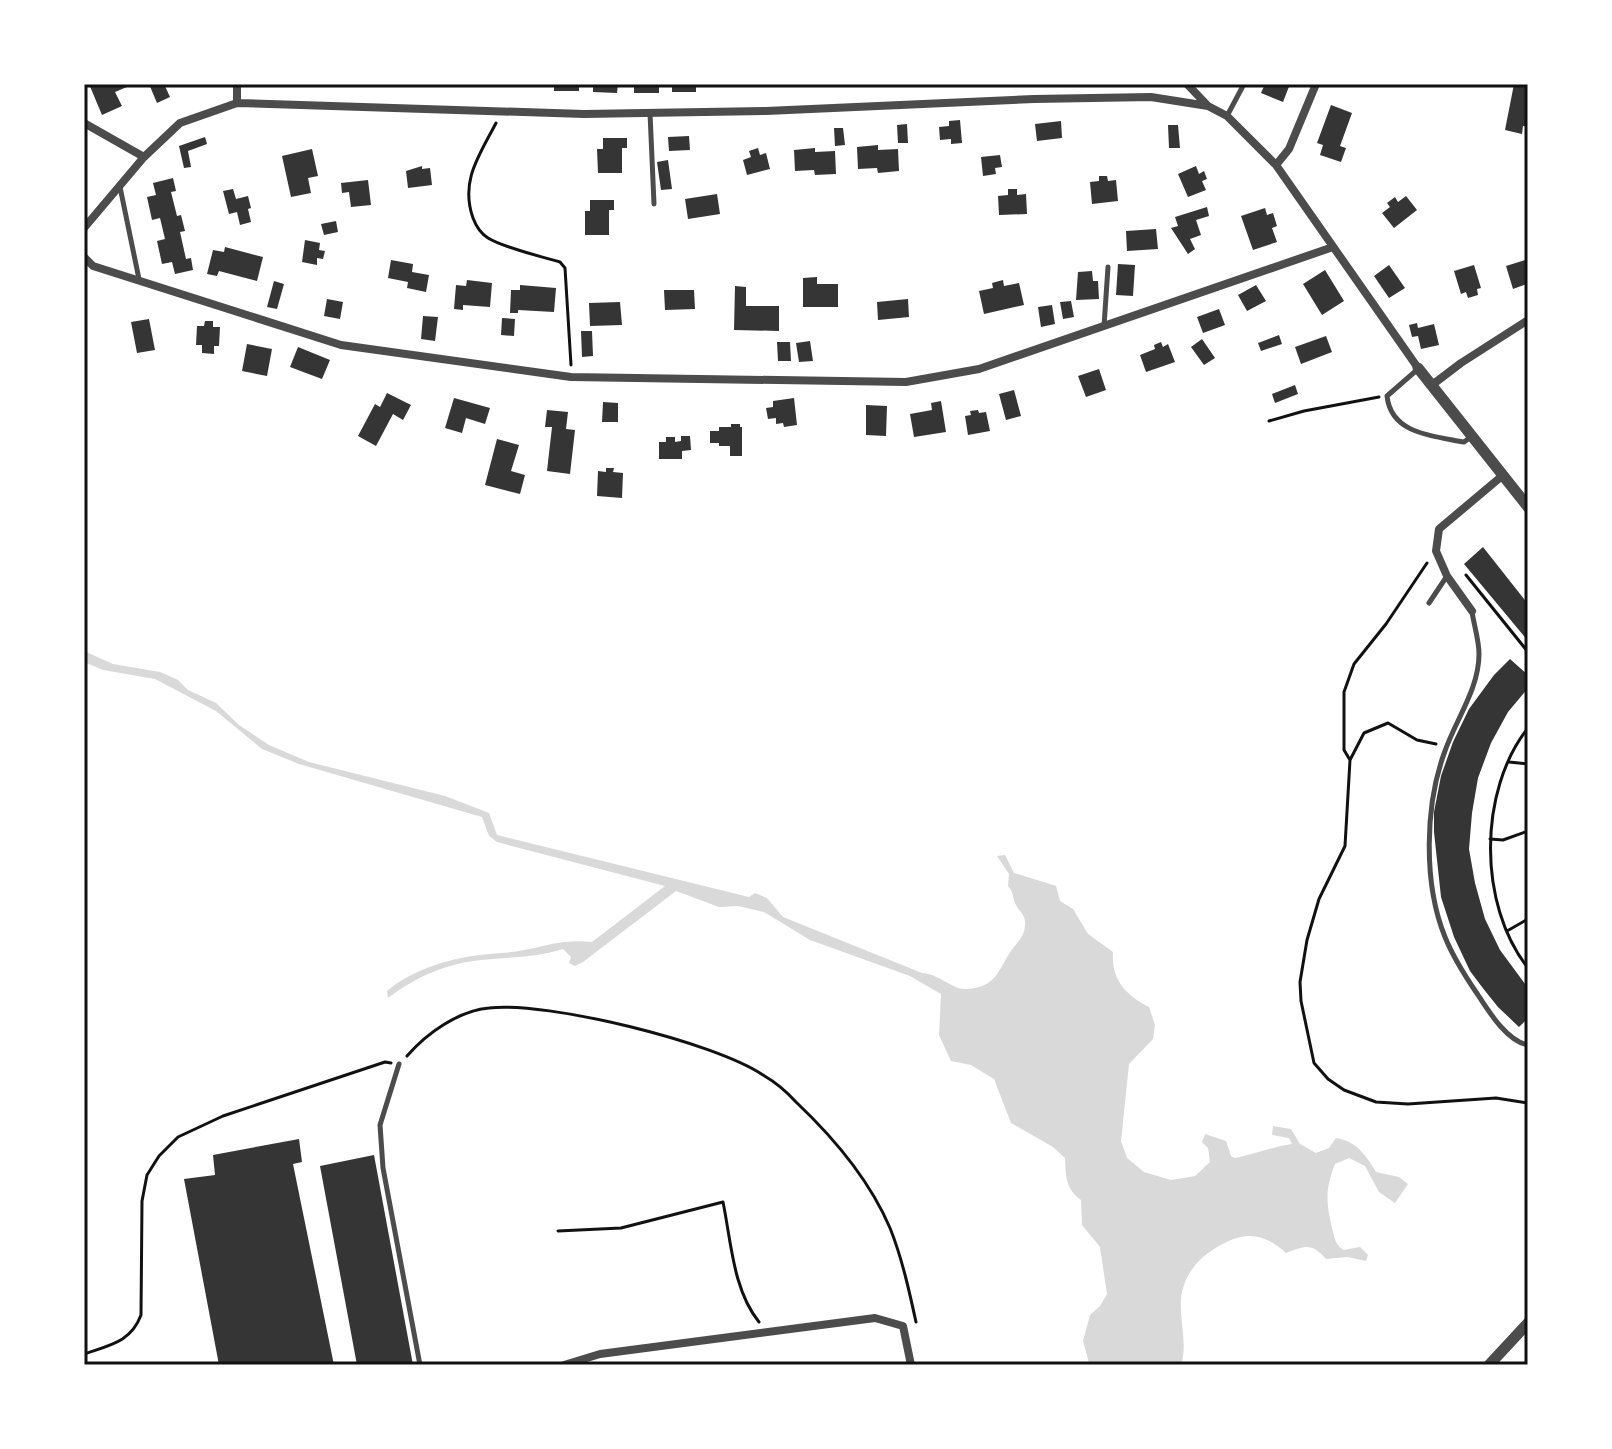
<svg xmlns="http://www.w3.org/2000/svg" width="1612" height="1449" font-family="'Roboto Condensed',sans-serif">
  <style>
    .water { fill: #d9d9d9 }
    .building { fill: #353535 }
    .lines { fill: none; stroke-linecap: round; stroke-linejoin: round }
    .path { stroke: #111; stroke-width: 3 }
    .service { stroke: #4c4c4c; stroke-width: 5 }
    .minor { stroke: #4c4c4c; stroke-width: 8 }
    .tertiary { stroke: #4c4c4c; stroke-width: 11 }
    .neatline { fill: none; stroke: #111; stroke-width: 3 }
  </style>
  <rect width="100%" height="100%" fill="#fff"/>
  <!-- water -->
  <path class="water" d="M84 651 113 664 160 672 178 680 188 690 216 703 239 725 269 745 309 762 445 796 489 813 497 835 749 897 755 893 767 898 783 917 922 973C940 974 952 990 967 989 997 987 998 970 1011 951 1017 942 1025 937 1025 924 1026 914 1018 911 1015 903 1012 895 1014 893 1008 886L1009 874 997 856 1005 855 1014 873 1056 886 1060 901 1073 909 1088 934 1113 952C1111 980 1126 995 1149 1007L1155 1025 1153 1039 1129 1064 1121 1141 1127 1158 1144 1172 1171 1180 1195 1176 1210 1162 1208 1148 1202 1142 1205 1134 1226 1141 1231 1156 1235 1158C1255 1154 1272 1147 1292 1144L1289 1138 1272 1135 1273 1126 1291 1129 1300 1144 1316 1153 1329 1148 1336 1138C1356 1141 1366 1155 1376 1172L1399 1177 1408 1184 1395 1203 1379 1192 1365 1166 1349 1158 1335 1164C1325 1190 1326 1202 1332 1228 1335 1239 1334 1242 1343 1250L1360 1247 1368 1255 1366 1261 1347 1257 1326 1259C1312 1243 1306 1245 1286 1253 1270 1238 1253 1231 1231 1240 1206 1251 1185 1268 1181 1298 1179 1320 1188 1343 1181 1365H1096L1089 1363 1083 1341 1090 1315 1100 1306 1107 1294 1100 1247 1082 1225 1081 1200C1065 1188 1066 1176 1065 1158L1053 1147 1011 1123 994 1079 971 1065 951 1061 939 1035 941 994 910 976 810 940 764 912 738 906 719 907 676 891 583 962 575 966 569 963 571 957 563 949C535 958 509 957 481 960 448 963 415 977 388 998L387 991C412 970 447 959 480 955 494 953 510 953 524 950 550 945 564 939 592 942L665 886 497 842 489 836 482 817 299 764 262 749 216 711 155 679 103 670 84 662Z"/>
  <!-- building -->
  <path class="building" d="M89 84H134L115 92 122 106 102 115Z
    M149 84H164L170 97 157 103Z
    M554 84H579V91H554Z
    M593 84H618L617 93 593 92Z
    M634 84H659V93H634Z
    M672 84H696V92H672Z
    M1265 84H1290L1283 102 1261 93Z
    M1514 84 1528 87V127L1523 126 1522 134 1505 130Z
    M1331 105 1352 113 1340 146 1346 148 1341 162 1320 155 1323 145 1317 143Z
    M960 120 962 143 951 144V139L940 140 939 127 949 126V121Z
    M1061 121 1062 138 1037 141 1035 124Z
    M907 124 908 143H898L897 125Z
    M1168 125H1178L1180 148H1169Z
    M834 128H843L845 145 835 146Z
    M689 136 690 150 669 151 668 137Z
    M205 137 207 144 188 151 191 167 184 168 179 146Z
    M603 138H627V148H622V173H598L597 149H603Z
    M878 145V150L898 149 899 171 878 173 877 168 858 169 857 147Z
    M758 148 760 155 766 153 770 169 747 175 743 160 751 157 749 151Z
    M815 148V152L835 151 836 174 815 175 814 170 795 171 794 150Z
    M312 149 318 176 308 178 311 193 291 197 282 156Z
    M1000 155 1002 167 995 168 996 174 983 176 981 157Z
    M668 160 672 189 661 190 657 162Z
    M422 166V169L430 168 432 185 408 188 406 171Z
    M1196 166 1199 174 1204 171 1207 179 1202 181 1206 190 1188 197 1178 174Z
    M1099 176H1107L1108 181 1116 180 1118 201 1092 204 1090 182 1099 181Z
    M173 178 176 191 171 192 177 216 181 215 185 231 180 232 186 259 191 258 193 270 175 274 172 262 162 264 157 241 165 239 160 218 152 220 147 197 156 195 153 183Z
    M368 180 371 205 351 207 349 192 342 193 341 183Z
    M233 189 236 199 248 196 251 208 248 209 251 222 240 225 237 212 229 214 223 191Z
    M1008 189H1017V195L1026 194 1027 214 999 215 998 196 1008 195Z
    M717 194 720 214 688 219 685 199Z
    M1406 196 1417 210 1394 228 1382 213 1390 207 1387 203 1395 197 1398 202Z
    M590 200H614V210H609V235H585V211H590Z
    M1207 207 1209 216 1196 220 1201 235 1190 239 1195 249 1188 254 1171 228 1178 226 1175 217Z
    M1265 208 1267 215 1273 213 1277 226 1272 228 1277 242 1253 250 1241 216Z
    M336 221 338 232 324 235 321 224Z
    M1156 229 1158 249 1127 251 1126 231Z
    M305 240 320 243 319 250 325 251 323 259 317 258V265L302 262Z
    M225 247 263 257 257 281 219 271 217 276 207 274 213 250 224 252Z
    M1528 259 1527 284 1513 289 1506 266Z
    M391 260 413 264 412 272 429 275 426 292 407 288 408 282 388 278Z
    M1118 264 1135 265 1133 296 1116 295Z
    M1389 265 1405 288 1389 298 1374 276Z
    M1474 265 1481 288 1477 289 1478 295 1468 298 1466 292 1461 294 1454 271Z
    M1325 270 1344 301 1322 315 1303 284Z
    M1092 271 1093 281H1098L1099 299 1076 300 1078 272Z
    M817 277V284H838V307H803V278Z
    M467 280 492 283 490 307 463 305V310L454 309 456 285 466 286Z
    M1003 280 1004 286 1019 283 1024 305 984 314 979 291 993 288 992 283Z
    M274 281 284 284 277 309 267 307Z
    M520 285 556 288 554 312 518 310V313H510L511 290H520Z
    M1256 285 1266 301 1247 311 1238 295Z
    M735 286 746 287V306H779V331L734 330Z
    M664 290H694L695 309 665 310Z
    M327 299 343 302 340 319 324 316Z
    M908 299 909 317 878 320 877 302Z
    M1071 301 1074 317 1063 319 1060 302Z
    M620 302 622 325 590 326 589 303Z
    M1052 305 1055 324 1041 327 1038 307Z
    M1219 309 1225 325 1203 333 1197 317Z
    M423 316 438 317 435 341 421 339Z
    M502 318 515 319 514 336 501 335Z
    M149 319 155 350 137 353 131 322Z
    M205 321H213V327H220L219 346H214V354L202 353V345H196L197 326H204Z
    M1417 323 1418 328 1434 324 1439 345 1421 349 1418 336 1412 337 1409 325Z
    M581 331H592L593 356 582 357Z
    M1279 335 1282 344 1261 351 1258 343Z
    M1326 336 1332 352 1301 364 1295 347Z
    M1202 339 1215 358 1204 365 1191 347Z
    M810 341 813 361 799 362 796 343Z
    M777 342H790L791 361H778Z
    M1161 342 1163 347 1168 344 1175 362 1146 372 1140 355 1155 349 1154 345Z
    M247 344 272 349 267 376 242 371Z
    M298 347 330 360 322 379 290 367Z
    M1099 369 1106 390 1086 397 1078 376Z
    M1295 385 1298 394 1275 403 1272 394Z
    M1014 390 1021 416 1006 420 999 394Z
    M387 393 411 405 403 420 393 414 376 446 358 436 375 404 380 407Z
    M454 398 490 408 485 424 466 418 462 433 445 428Z
    M794 398 797 425 784 427 783 423 776 424V418L768 419 766 408 773 407V401Z
    M941 401 946 432 914 437 910 414 932 410 931 403Z
    M603 402 618 403V422H602Z
    M866 405 887 406 886 436 866 435Z
    M547 410 568 412 566 429 575 430 570 474 547 471 552 427H545Z
    M978 410 979 413 986 412 990 431 968 435 965 416 971 415 970 411Z
    M731 424H740V427H742V456H730V446H719V443H710V431H719V427H731Z
    M681 436H690L691 450 682 451V459H659V442H666V437H675V442L681 441Z
    M497 439 519 445 511 471 525 475 520 494 485 485Z
    M606 468H614L613 472 623 473 622 498 597 496 598 471 606 472Z
    M1483 547 1528 604V641L1464 564Z
    M1510 659 1528 675V688L1508 712 1491 743 1478 778 1472 813 1469 849 1475 883 1485 919 1500 950 1528 988V1018L1519 1027 1498 1007 1482 987 1470 971 1454 937 1441 897 1434 832V812L1441 776 1453 742 1469 709 1494 675Z
    M299 1139 302 1162 293 1164 334 1365H219L184 1179 215 1175 213 1155Z
    M374 1155 413 1365H357L320 1166Z"/>
  <g class="lines">
    <!-- path -->
    <path class="path" d="M496 123C479 156 460 181 473 218 476 226 480 233 488 238 504 248 540 256 560 262L565 268 571 365
      M1269 421 1304 411 1379 397
      M1466 575 1528 652
      M1528 728C1478 791 1478 905 1528 968
      M1436 744 1417 740 1388 723 1364 733 1350 760 1345 846 1319 899 1307 940 1300 982 1301 1001 1314 1063 1328 1079 1344 1090 1376 1102 1408 1104 1496 1098 1528 1103
      M1350 760 1344 750V692L1354 664 1386 624 1427 563
      M1509 762 1528 764
      M1490 839 1503 840 1528 831
      M1507 931 1528 919
      M407 1056C427 1033 458 1011 489 1008 547 1001 714 1042 763 1075 775 1082 787 1092 796 1102 833 1137 870 1181 890 1228 902 1258 909 1290 916 1322
      M558 1231 621 1228 723 1202C731 1241 733 1290 759 1322
      M84 1354C110 1345 131 1342 141 1315L142 1201 147 1175 159 1156 178 1137 223 1116 385 1062 391 1063"/>
    <!-- service -->
    <path class="service" d="M650 113 654 204
      M1227 116 1244 84
      M120 187 139 279
      M1104 326 1108 267
      M1418 369 1387 396C1391 434 1433 436 1464 442L1472 436
      M1429 603 1447 576
      M1472 612C1474 625 1479 640 1479 654 1479 689 1456 719 1445 751 1425 804 1423 883 1445 937 1453 957 1465 976 1478 995 1489 1012 1507 1041 1528 1045
      M399 1064 380 1125 383 1168 420 1365"/>
    <!-- minor -->
    <path class="minor" d="M1187 84 1207 105
      M237 103V84
      M84 123 144 157
      M1276 165 1289 149 1316 84
      M84 228 144 157 180 123 237 103 584 114 766 111 1034 99 1151 97 1208 106 1227 116 1276 165 1418 368
      M84 257 93 266 341 345 571 377 906 382 979 369 1333 247
      M1432 385 1461 363 1528 320
      M1472 611 1447 576 1436 551 1439 529 1502 476
      M564 1365 600 1354 875 1318 903 1326 911 1365"/>
    <!-- tertiary -->
    <path class="tertiary" d="M1418 368 1528 507
      M1489 1365 1528 1323"/>
  </g>
  <!-- border -->
  <rect width="1612" height="1449" fill="none" stroke="#ffffff" stroke-width="172"/>
  <rect x="86" y="86" width="1440" height="1277" class="neatline"/>
</svg>
